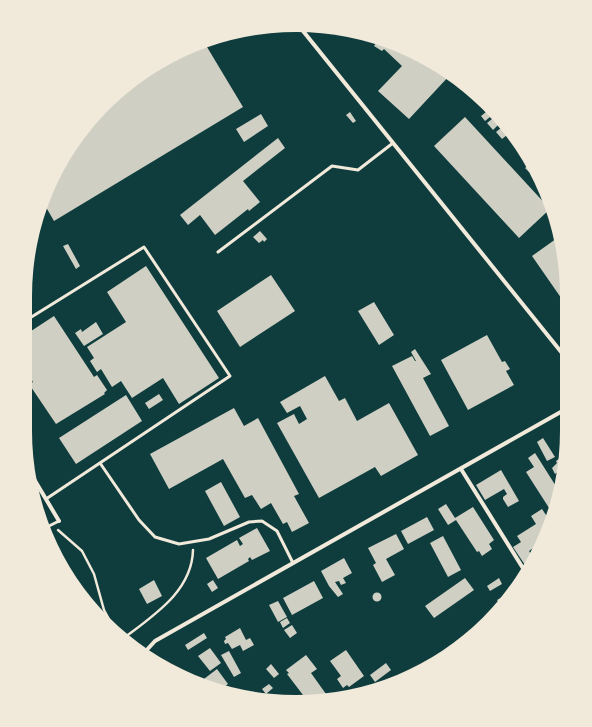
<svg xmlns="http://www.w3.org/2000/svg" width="592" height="727" font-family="'Roboto Condensed',sans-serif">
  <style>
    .building { fill: #cfcfc3 }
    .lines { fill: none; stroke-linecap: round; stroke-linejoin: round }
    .path { stroke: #f1e9da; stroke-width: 2.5 }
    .service { stroke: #f1e9da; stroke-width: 3 }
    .minor { stroke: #f1e9da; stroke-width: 4 }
  </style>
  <rect width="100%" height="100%" fill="#0f3d3e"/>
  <!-- building -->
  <path class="building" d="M374 37 383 39 431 61 450 75 409 119 378 91 402 66 384 49 382 51 374 46 377 42 373 39Z
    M204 42 243 107 54 221 43 202 46 193 92 117 131 81 176 53Z
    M483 101 511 131 525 154 507 135 502 139 496 132 501 128 498 125 493 130 487 123 492 119 490 117 485 121 481 116 486 112 479 104Z
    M350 112 356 121 353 123 346 115Z
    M261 114 268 126 244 142 236 129Z
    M465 117 550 209 519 238 434 146Z
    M278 138 285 148 243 181 260 202 249 211 248 209 215 235 200 215 188 225 180 215Z
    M531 163 534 168 529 172 525 168Z
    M260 231 267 239 264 242 263 240 259 243 253 237Z
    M560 236 566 279V305L532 256Z
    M68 244 80 266 76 269 63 246Z
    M146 266 219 378 179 404 163 378 132 398 121 381 112 387 101 369 97 372 90 361 94 358 87 347 126 322 107 292Z
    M271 275 295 311 240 347 217 311Z
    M374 302 394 335 379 345 358 311Z
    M54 316 94 377 97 375 107 390 104 393 105 394 56 424 29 384 33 382 25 370V335Z
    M96 322 103 334 84 346 75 333 81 329 82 332Z
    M487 335 502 362 505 361 510 369 506 371 514 385 468 410 441 360Z
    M415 349 431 374 423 378 449 426 430 436 392 366 412 356 415 361H416L411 352Z
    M325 376 339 401 345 398 357 421 389 403 418 455 381 476 375 467 319 498 277 423 294 414 299 424 307 419 300 406 287 413 280 402Z
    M159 394 163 400 149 409 145 403Z
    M126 395 142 421 76 464 59 438Z
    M234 408 244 426 258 418 299 494 294 496 309 523 292 532 287 522 283 524 271 503 261 509 252 495 245 498 223 459 169 489 150 454Z
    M543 438 555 457 547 461 537 442Z
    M535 453 559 491 555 508 551 511 526 472 534 467 528 458Z
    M560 458 562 460 565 458 562 476 559 471 555 474 552 468 557 463 556 461Z
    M501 470 519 501 508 507 503 499V497L507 494 504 489 485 500 476 485Z
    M221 482 240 517 224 526 205 491Z
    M446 504 455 518 473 507 494 540 489 544 492 549 482 556 479 551 477 552 456 520 448 525 438 509Z
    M542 509 548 518 545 520 549 526 542 542 529 551 534 559 525 565 513 547 521 542 517 536 536 524 531 516Z
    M427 517 434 530 408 544 401 531Z
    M257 528 270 551 252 560 250 557 248 559 249 561 218 579 206 558 237 540 240 546 243 544 239 538Z
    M396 534 404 549 386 559 395 575 382 582 373 565 376 563 368 548Z
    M443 536 461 570 448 577 430 543Z
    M344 558 352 573 343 578 346 583 341 585 339 581 335 582 343 594 338 597 329 586 321 571Z
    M465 578 474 590 434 618 425 606Z
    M499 578 502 584 490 591 487 586Z
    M154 580 162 596 147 604 139 589Z
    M213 580 218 588 212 592 207 584Z
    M314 581 323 598 292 615 283 598Z
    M372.5 597a4.5 4.5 0 1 1 9 0a4.5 4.5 0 1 1-9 0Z
    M507 594 509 598 501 607 497 600Z
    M278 601 287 617 278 622 269 605Z
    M287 618 290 623 283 628 280 622Z
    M292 625 297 633 290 638 284 630Z
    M240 628 246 640 250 638 254 645 243 651 240 645 232 649 228 643 225 644 224 641 226 639 225 637Z
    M204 633 207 638 188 650 185 645Z
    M210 648 221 663 210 671 198 656Z
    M346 650 364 676 349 687 347 685 343 688 337 679 341 676 330 661Z
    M229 651 241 673 234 677 221 655Z
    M306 655 317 669 311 673 326 694 318 699 300 702 298 699 303 695 287 674 289 673 286 670Z
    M386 663 391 670 375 682 370 675Z
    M271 664 279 674 274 678 266 669Z
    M217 669 228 684 220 690 200 682Z
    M269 684 273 688 266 694 262 689Z"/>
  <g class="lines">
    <!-- path -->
    <path class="path" d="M58 530 82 551 94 574 104 610 112 625 119 634
      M124 638C154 615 192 591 193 550"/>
    <!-- service -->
    <path class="service" d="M218 252 332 166 358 170 393 143
      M25 321 144 247 230 376 46 499
      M100 463 139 520 155 537 179 544 209 539 249 522 262 521 277 531 293 563
      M45 528 59 521"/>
    <!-- minor -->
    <path class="minor" d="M299 26 566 358
      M461 469 526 573
      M31 474 59 521
      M144 653 155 641 566 409"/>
  </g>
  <!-- crop -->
  <path d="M0 0H592V727H0ZM296 32H296A264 264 0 0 1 560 296V431A264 264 0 0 1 296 695H296A264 264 0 0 1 32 431V296A264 264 0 0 1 296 32Z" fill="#f1e9da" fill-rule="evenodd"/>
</svg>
